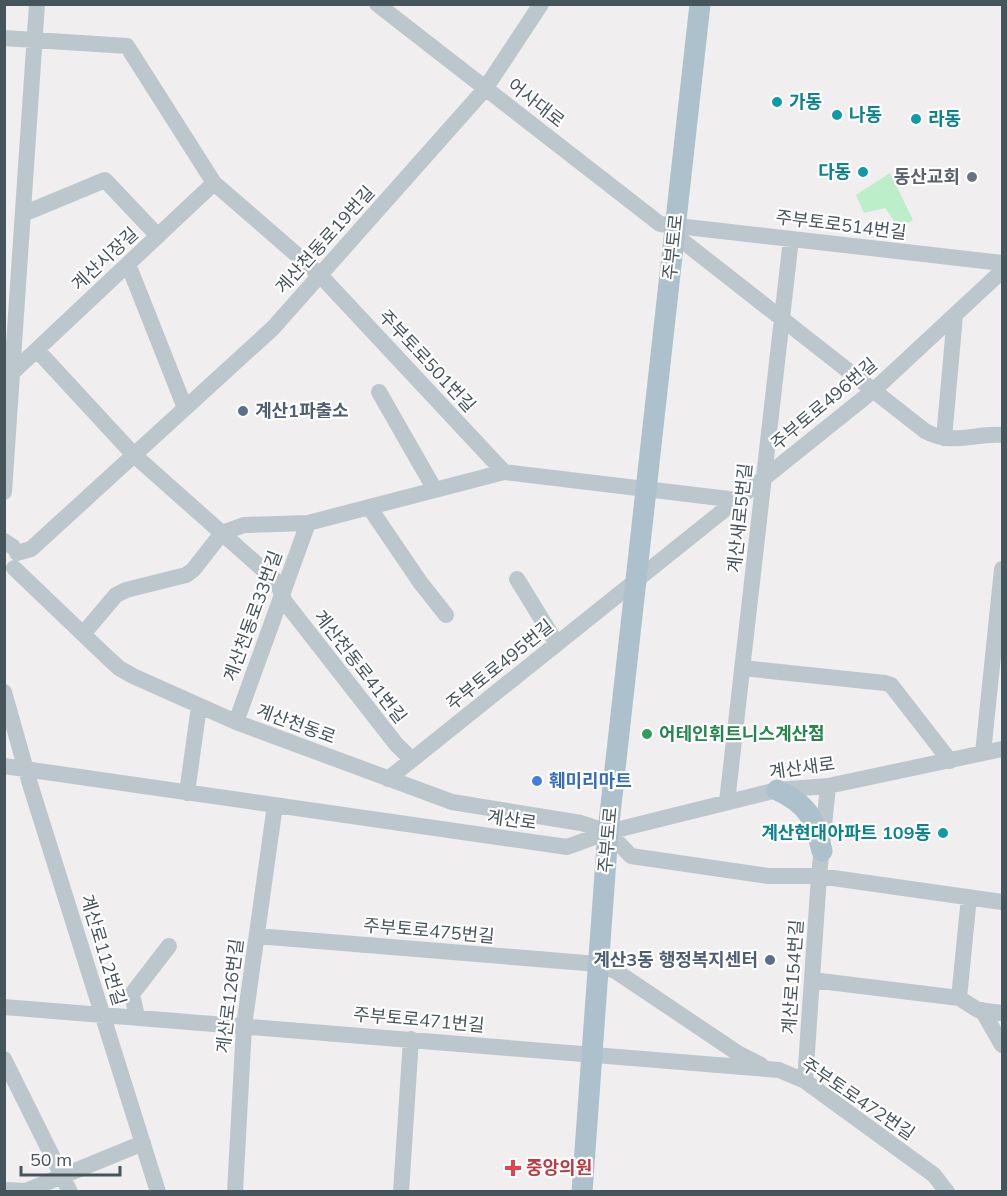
<svg xmlns="http://www.w3.org/2000/svg" width="1007" height="1196" font-family="Mulish,'Noto Sans KR',sans-serif">
  <style>
    .green { fill: #bceec9 }
    .lines { fill: none; stroke-linecap: round; stroke-linejoin: round }
    .minor { stroke: #bcc7cd; stroke-width: 16 }
    .major { stroke: #adc1cd; stroke-width: 21 }
    .culture-dot { fill: #0f9aa8; stroke: #fff; stroke-width: 2 }
    .worship-dot { fill: #6b7280; stroke: #fff; stroke-width: 2 }
    .service-dot { fill: #5c6f8a; stroke: #fff; stroke-width: 2 }
    .leisure-dot { fill: #2e9e5b; stroke: #fff; stroke-width: 2 }
    .shop-dot { fill: #3f7fe0; stroke: #fff; stroke-width: 2 }
    .health-dot { fill: #e0444e; stroke: #fff; stroke-width: 2 }
    .labels { text-anchor: middle; stroke-width: 4.5; stroke-linejoin: round; paint-order: stroke }
    .culture-label { font-size: 18px; font-weight: bold; fill: #0d838f; stroke: #fff; text-anchor: start }
    .street-label { font-size: 18px; fill: #46545b; stroke: #fff }
    .worship-label { font-size: 18px; font-weight: bold; fill: #5b616d; stroke: #fff; text-anchor: end }
    .service-label { font-size: 18px; font-weight: bold; fill: #4e5e75; stroke: #fff; text-anchor: start }
    .leisure-label { font-size: 18px; font-weight: bold; fill: #27864d; stroke: #fff; text-anchor: start }
    .shop-label { font-size: 18px; font-weight: bold; fill: #366cbe; stroke: #fff; text-anchor: start }
    .health-label { font-size: 18px; font-weight: bold; fill: #be3a42; stroke: #fff; text-anchor: start }
  </style>
  <rect width="100%" height="100%" fill="#f0eeee"/>
  <!-- green -->
  <path class="green" d="M890 173 913 220 899 228 885 208 864 213 856 195Z"/>
  <g class="lines">
    <!-- minor -->
    <path class="minor" d="M377 4 660 224 1002 263
      M4 38 127 46 214 183 320 275 504 472 737 500
      M23 214 105 180 158 236
      M675 235 925 431C953 446 974 433 1002 435
      M128 264 185 408
      M37 350 134 455 277 582 285 602 396 744 412 760
      M8 373H12L214 183
      M379 392 435 490
      M944 438 955 315
      M4 492 37 4
      M369 507 420 582 446 615
      M4 541 13 547
      M17 553 31 549 273 328 485 89 541 4
      M14 568 107 657 119 668 133 676 236 722 452 802 581 823 608 832 631 856 768 876H819L1002 902
      M517 579 557 644
      M83 634 116 595 126 590 186 575 193 570 222 533 244 525 308 523 504 472
      M742 668 885 683 891 685 950 761
      M4 692 30 784 158 1192
      M236 722 308 523
      M983 753 1002 569
      M4 766 567 847 608 832 777 790 828 786 1002 749
      M388 779 874 390 1002 271
      M187 793 199 706
      M727 802 791 239
      M257 936 598 964 617 972 739 1054 761 1065
      M812 980 959 998 978 1010 1002 1013
      M959 998 969 897
      M4 1007 779 1070 805 1081 934 1175 947 1192
      M982 1010 1002 1045
      M137 1017 132 994 169 946
      M4 1059 70 1192
      M805 1081 819 876 828 786
      M4 1190 26 1191 143 1143
      M235 1192 244 1026 275 805
      M401 1192 411 1039"/>
    <!-- major -->
    <path class="major" d="M777 790C809 805 814 818 822 851
      M582 1192 608 832 700 4"/>
  </g>
  <!-- markers -->
  <g class="culture-dot">
    <circle cx="777" cy="102" r="6"/>
    <circle cx="837" cy="115" r="6"/>
    <circle cx="916" cy="119" r="6"/>
    <circle cx="863" cy="172" r="6"/>
    <circle cx="943" cy="833" r="6"/>
  </g>
  <circle class="worship-dot" cx="972" cy="177" r="6"/>
  <g class="service-dot">
    <circle cx="243" cy="411" r="6"/>
    <circle cx="770" cy="960" r="6"/>
  </g>
  <circle class="leisure-dot" cx="647" cy="734" r="6"/>
  <circle class="shop-dot" cx="537" cy="781" r="6"/>
  <path class="health-dot" d="M510 1159h6v6h6v6h-6v6h-6v-6h-6v-6h6z"/>
  <g class="labels">
    <!-- culture labels -->
    <g class="culture-label">
      <text x="789" y="108">가동</text>
      <text x="849" y="121">나동</text>
      <text x="928" y="125">라동</text>
      <text x="851" y="178" text-anchor="end">다동</text>
      <text x="931" y="839" text-anchor="end">계산현대아파트 109동</text>
    </g>
    <!-- street labels -->
    <g class="street-label">
      <text transform="translate(536 103) rotate(38)" y="6">어사대로</text>
      <text transform="translate(841 225) rotate(7)" y="6">주부토로514번길</text>
      <text transform="translate(325 240) rotate(-48)" y="6">계산천동로19번길</text>
      <text transform="translate(673 247) rotate(-84)" y="6">주부토로</text>
      <text transform="translate(105 259) rotate(-43)" y="6">계산시장길</text>
      <text transform="translate(427 361) rotate(47)" y="6">주부토로501번길</text>
      <text transform="translate(824 404) rotate(-40)" y="6">주부토로496번길</text>
      <text transform="translate(740 518) rotate(-84)" y="6">계산새로5번길</text>
      <text transform="translate(253 616) rotate(-70)" y="6">계산천동로33번길</text>
      <text transform="translate(500 665) rotate(-39)" y="6">주부토로495번길</text>
      <text transform="translate(360 667) rotate(52)" y="6">계산천동로41번길</text>
      <text transform="translate(296 724) rotate(20)" y="6">계산천동로</text>
      <text transform="translate(802 768) rotate(-8)" y="6">계산새로</text>
      <text transform="translate(512 820) rotate(8)" y="6">계산로</text>
      <text transform="translate(608 840) rotate(-85)" y="6">주부토로</text>
      <text transform="translate(429 931) rotate(5)" y="6">주부토로475번길</text>
      <text transform="translate(103 950) rotate(73)" y="6">계산로112번길</text>
      <text transform="translate(793 977) rotate(-86)" y="6">계산로154번길</text>
      <text transform="translate(230 996) rotate(-83)" y="6">계산로126번길</text>
      <text transform="translate(419 1020) rotate(5)" y="6">주부토로471번길</text>
      <text transform="translate(858 1099) rotate(34)" y="6">주부토로472번길</text>
    </g>
    <!-- worship labels -->
    <g class="worship-label">
      <text x="960" y="183">동산교회</text>
    </g>
    <!-- service labels -->
    <g class="service-label">
      <text x="255" y="417">계산1파출소</text>
      <text x="758" y="966" text-anchor="end">계산3동 행정복지센터</text>
    </g>
    <!-- leisure labels -->
    <g class="leisure-label">
      <text x="659" y="740">어테인휘트니스계산점</text>
    </g>
    <!-- shop labels -->
    <g class="shop-label">
      <text x="549" y="787">훼미리마트</text>
    </g>
    <!-- health labels -->
    <g class="health-label">
      <text x="526" y="1174">중앙의원</text>
    </g>
  </g>
  <!-- border -->
  <rect width="1007" height="1196" fill="none" stroke="#46545b" stroke-width="12"/>
  <!-- scale -->
  <path d="M21 1166v9h99v-9" fill="none" stroke="#46545b" stroke-width="3"/>
  <text x="30" y="1166" font-size="18" fill="#46545b" stroke="#ffffff" stroke-width="4.5" paint-order="stroke">50 m</text>
</svg>
